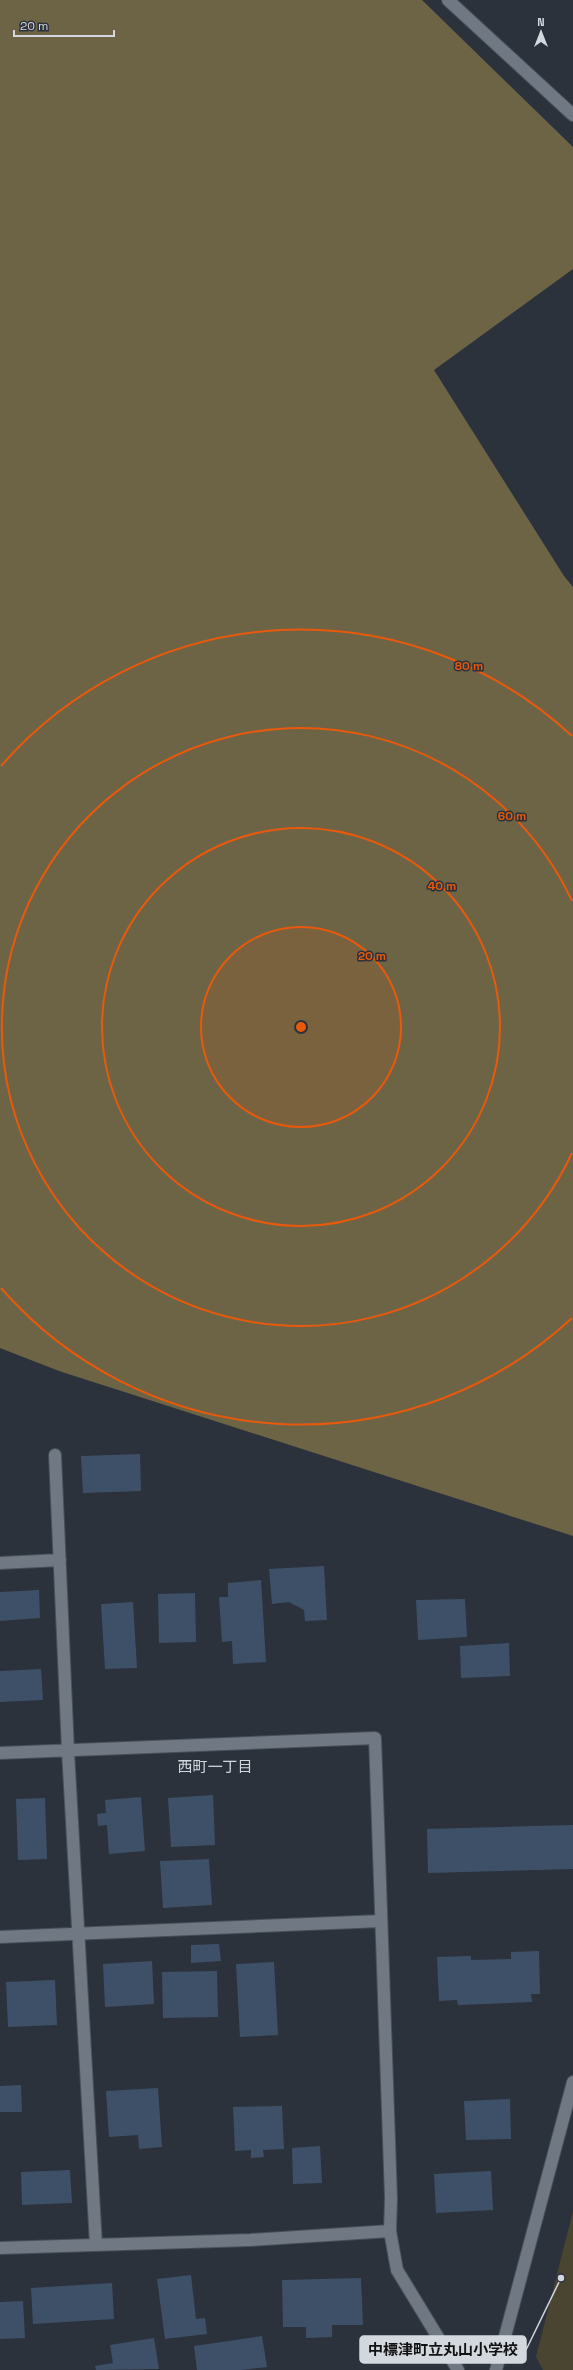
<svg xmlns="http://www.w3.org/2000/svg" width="573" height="2370" font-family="'Space Grotesk','Noto Sans JP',sans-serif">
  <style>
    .green { fill: #4a4531 }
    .forest { fill: #6d6446 }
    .building { fill: #3e5068 }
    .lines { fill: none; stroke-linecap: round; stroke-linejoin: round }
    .minor-casing { stroke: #494f57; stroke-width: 14 }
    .minor { stroke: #6f7883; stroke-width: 12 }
    .ring { fill: none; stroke: #e8590c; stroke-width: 2 }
    .labels { text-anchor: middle; stroke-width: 3; stroke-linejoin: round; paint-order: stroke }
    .neighbourhood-label { font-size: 15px; fill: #d3d8de; stroke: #2b323c }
    .centre { fill: #e8590c; stroke: #2b323c; stroke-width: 2 }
    .ring-label { font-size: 12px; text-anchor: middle; font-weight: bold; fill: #e8590c; stroke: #2b323c; stroke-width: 3; stroke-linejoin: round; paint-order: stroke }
    .leader { fill: none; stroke: #d3d8de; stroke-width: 1.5 }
    .callout-dot { fill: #d3d8de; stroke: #2b323c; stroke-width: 1.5 }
    .callout { fill: #d3d8de; stroke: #d3d8de; stroke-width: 1.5 }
    .callout-label { font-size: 15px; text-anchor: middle; font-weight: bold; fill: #111 }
  </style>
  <rect width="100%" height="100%" fill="#2b323c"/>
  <!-- green -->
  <path class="green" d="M573 2211V2370H543L536 2357Z"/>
  <!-- forest -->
  <path class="forest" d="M0 0H422L573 147V269L434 370 564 576 573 587V1536L59 1371 0 1348Z"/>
  <!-- building -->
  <path class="building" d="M140 1454 141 1491 83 1493 81 1456Z
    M324 1566 327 1620 305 1621 304 1610 289 1602 272 1604 269 1569Z
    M261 1580 266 1662 233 1664 232 1641 222 1642 219 1597H228V1583Z
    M39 1590 40 1618 0 1621V1592Z
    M195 1593 196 1642 159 1643 158 1594Z
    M465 1599 467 1637 418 1640 416 1600Z
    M133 1602 137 1668 105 1669 101 1604Z
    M509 1643 510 1676 461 1678 460 1646Z
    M41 1669 43 1700 0 1702V1671Z
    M213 1795 215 1845 171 1847 168 1798Z
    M141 1797 145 1851 109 1854 107 1825 98 1826 97 1814 106 1813 105 1800Z
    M45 1798 47 1859 18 1860 16 1799Z
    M573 1825V1869L428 1873 427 1829Z
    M209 1859 212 1905 163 1908 160 1861Z
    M219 1944 221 1961 191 1963V1945Z
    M539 1951 540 1994H531L532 2002 458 2005 457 2000 439 2001 437 1957 471 1956V1960L511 1959V1952Z
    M152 1961 154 2004 105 2007 103 1964Z
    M274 1962 278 2035 240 2037 236 1964Z
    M217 1971 218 2017 163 2018 162 1972Z
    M55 1980 57 2025 8 2027 6 1982Z
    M21 2085 22 2112H0V2086Z
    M158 2088 162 2147 139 2149 138 2135 109 2137 106 2091Z
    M510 2099 511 2139 466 2140 464 2101Z
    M282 2106 284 2149 263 2150 264 2157 251 2158V2150L235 2151 233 2107Z
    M320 2146 322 2183 293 2184 292 2148Z
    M70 2170 72 2203 22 2205 21 2172Z
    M491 2171 493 2210 436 2213 434 2174Z
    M191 2275 196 2319 205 2318 207 2334 165 2339 157 2279Z
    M361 2278 363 2325H332V2337L306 2338V2327H283L282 2280Z
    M112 2283 114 2319 33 2324 31 2288Z
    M23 2301 25 2338 0 2339V2302Z
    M262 2336 267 2367 241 2370H197L194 2346Z
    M154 2338 159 2369 96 2370 95 2366 113 2363 110 2345Z"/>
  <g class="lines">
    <!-- minor casing -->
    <g class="minor-casing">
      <path id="minor" d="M448 0 573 115
        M55 1455 68 1751 96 2245
        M0 1563 60 1560
        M0 1753 375 1738 391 2198 390 2231 397 2270 458 2370
        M0 1937 381 1921
        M0 2248 250 2240 390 2231
        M496 2370 573 2082"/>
    </g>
    <!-- minor -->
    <use href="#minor" class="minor"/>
  </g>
  <!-- distance rings -->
  <circle cx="301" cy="1027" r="100" fill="#e8590c" fill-opacity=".12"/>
  <g class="ring">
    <circle cx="301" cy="1027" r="100"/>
    <circle cx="301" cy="1027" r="199"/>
    <path d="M572 1153A299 299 0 1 1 572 901"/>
    <path d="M572 1318A398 398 0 0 1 1 1288M1 766A398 398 0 0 1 572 736"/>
  </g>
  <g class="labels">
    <!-- neighbourhood labels -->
    <g class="neighbourhood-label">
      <text x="215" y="1772">西町一丁目</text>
    </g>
  </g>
  <circle cx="301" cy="1027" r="6" class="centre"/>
  <g class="ring-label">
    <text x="469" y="670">80 m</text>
    <text x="512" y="820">60 m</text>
    <text x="442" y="890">40 m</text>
    <text x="372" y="960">20 m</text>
  </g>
  <!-- callouts -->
  <path class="leader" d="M561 2278L526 2350"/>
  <circle class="callout-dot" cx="561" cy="2278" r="4"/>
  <rect class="callout" x="360" y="2336" width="166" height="27" rx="4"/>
  <g class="callout-label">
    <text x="443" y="2355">中標津町立丸山小学校</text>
  </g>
  <!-- north arrow -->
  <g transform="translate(541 32)" stroke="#2b323c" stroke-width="3" paint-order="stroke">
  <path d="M0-3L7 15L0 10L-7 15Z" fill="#d3d8de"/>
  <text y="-6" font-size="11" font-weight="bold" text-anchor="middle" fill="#d3d8de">N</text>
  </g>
  <!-- scale -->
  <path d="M14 30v6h100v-6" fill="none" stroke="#d3d8de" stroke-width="2"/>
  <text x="20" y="30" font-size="12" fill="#d3d8de" stroke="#2b323c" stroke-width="3" paint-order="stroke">20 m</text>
</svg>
